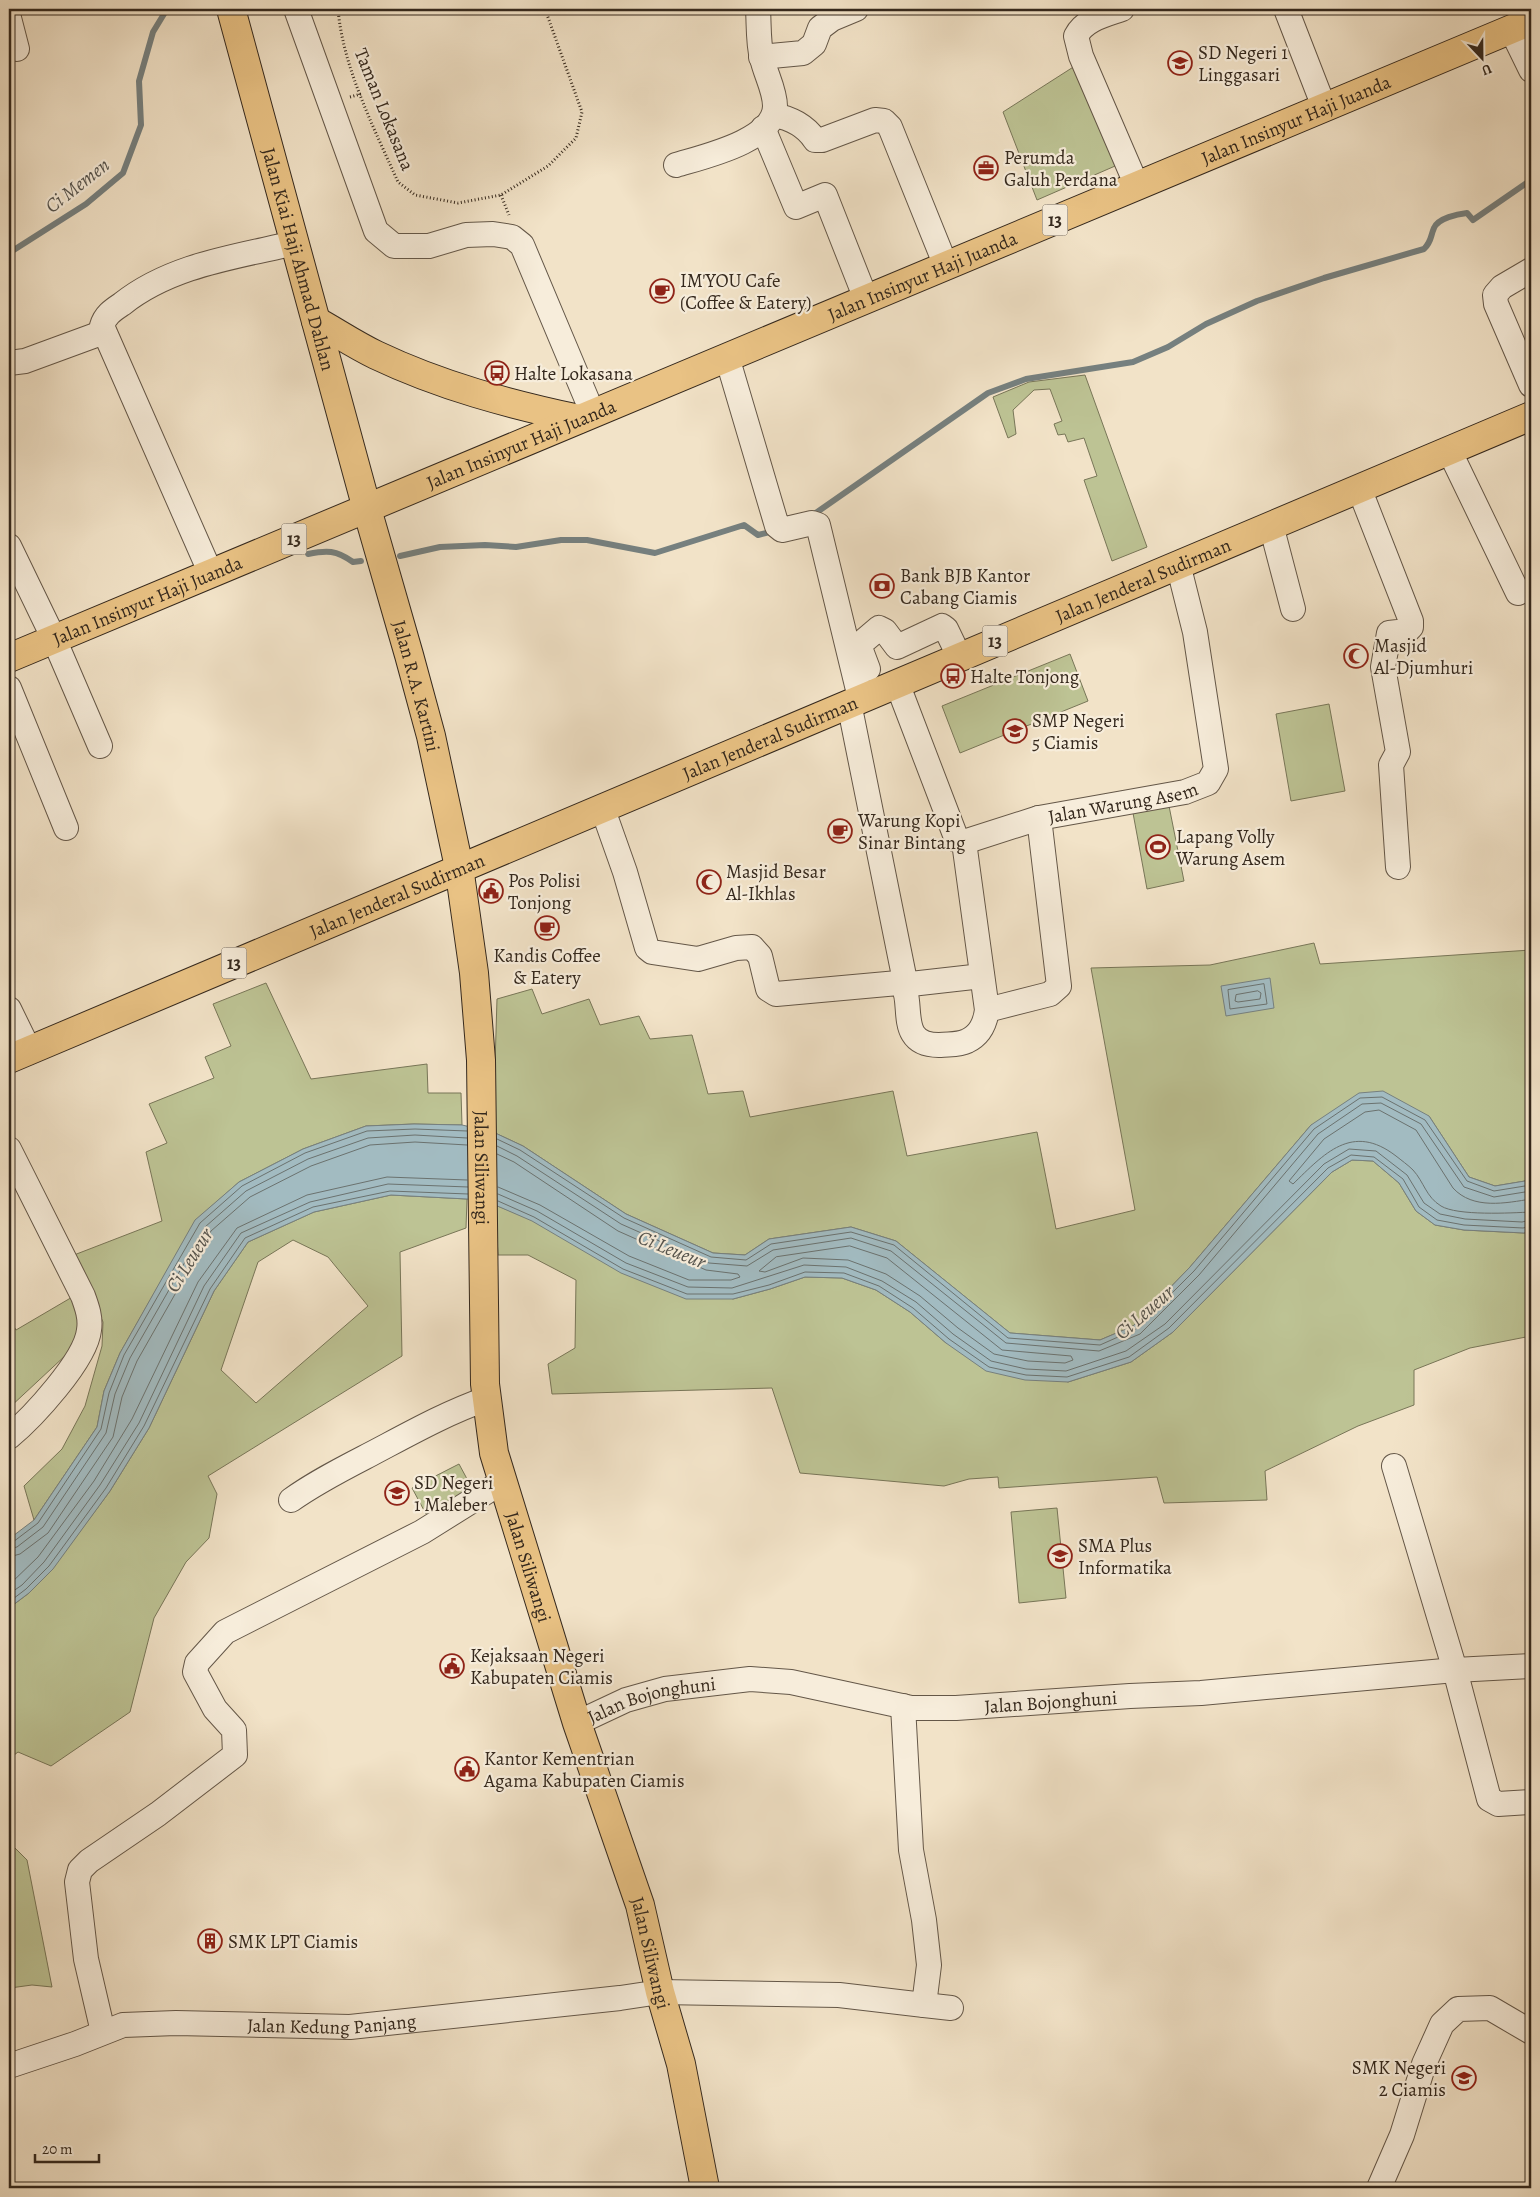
<svg xmlns="http://www.w3.org/2000/svg" width="1540" height="2197" font-family="Alegreya,serif">
  <style>
    .green { fill: #bdc394; stroke: #787658; fill-rule: evenodd }
    .water { fill: #a2bbc1; stroke: #76807f }
    .lines { fill: none; stroke-linecap: round; stroke-linejoin: round }
    .shore { stroke: #6b726f; stroke-width: 1 }
    .stream { stroke: #76807f; stroke-width: 6 }
    .minor-casing { stroke: #645748; stroke-width: 26 }
    .major-casing { stroke: #34281d; stroke-width: 30 }
    .highway-casing { stroke: #34281d; stroke-width: 30 }
    .path { stroke: #34281d; stroke-width: 3; stroke-dasharray: 1 2.5; stroke-linecap: butt }
    .minor { stroke: #f7eddb; stroke-width: 24 }
    .major { stroke: #e9c284; stroke-width: 28 }
    .highway { stroke: #e9c284; stroke-width: 28 }
    .labels { text-anchor: middle; stroke-width: 4.5; stroke-linejoin: round; paint-order: stroke }
    .shield { fill: #f7eddb; stroke: #6e6356; stroke-width: 1 }
    .shield-label { font-size: 18px; font-weight: bold; fill: #34281d }
    .poi-label { font-size: 19px; fill: #34281d; stroke: #f7eddb; text-anchor: start }
    .street-label { font-size: 19px; fill: #34281d; stroke: #f7eddb }
    .water-label { font-size: 20px; font-style: italic; fill: #55544e; stroke: #f7eddb }
  </style>
  <rect width="100%" height="100%" fill="#f2e3c8"/>
  <filter id="stains"><feTurbulence type="fractalNoise" baseFrequency=".004" numOctaves="4"/><feColorMatrix values="0 0 0 0 .2 0 0 0 0 .09 0 0 0 0 .02 0 0 0 .5 -.17"/></filter>
  <radialGradient id="worn" r=".72"><stop offset=".6" stop-color="#630" stop-opacity="0"/><stop offset="1" stop-color="#630" stop-opacity=".3"/></radialGradient>
  <!-- green -->
  <path class="green" d="M1078 64 1122 163 1037 200 1003 112Z
    M1085 375 1147 547 1112 561 1084 480 1097 476 1084 438 1068 442 1065 434 1058 435 1054 424 1062 421 1050 389 1034 390 1013 410 1016 434 1008 438 993 397 1029 382Z
    M1070 654 1088 701 960 753 942 706Z
    M1329 704 1345 791 1291 801 1276 714Z
    M1169 806 1184 881 1147 889 1133 813Z
    M1314 943 1320 964 1531 950V1180L1495 1186 1469 1177 1429 1116 1311 1125 1190 1267 1133 1326 1100 1340 1010 1333 896 1241 851 1227 769 1239 745 1255 713 1253 626 1214 523 1146 493 1132 497 999 532 989 542 1014 589 999 600 1025 639 1016 650 1039 692 1035 708 1094 743 1091 750 1117 893 1091 907 1156 1037 1132 1056 1229 1135 1210 1091 968 1210 965Z
    M266 983 311 1079 427 1064 428 1093H461L462 1125 414 1124 366 1126 303 1149 239 1182 196 1220 120 1353 104 1391 97 1427 34 1520 24 1486 62 1449 85 1406 102 1346 103 1322 74 1255 162 1221 146 1152 167 1143 149 1104 214 1078 205 1057 231 1046 213 1004Z
    M1352 1160 1373 1161 1399 1183 1416 1211 1435 1225 1464 1230 1524 1233 1531 1231V1336L1470 1348 1414 1370V1405L1358 1426 1265 1471 1267 1500 1164 1503 1157 1477 999 1488 998 1477 969 1479 944 1486 800 1473 772 1388 552 1394 548 1364 575 1348 576 1280 528 1255H498L495 1205 733 1299 770 1289 805 1277 842 1278 876 1290 910 1312 946 1343 1068 1382 1131 1362 1173 1332 1332 1172Z
    M391 1195 467 1199 466 1228 400 1252 402 1356 208 1476 217 1494 209 1538 186 1562 154 1618 130 1712 51 1766 18 1752 9 1759V1608L29 1593 52 1569 110 1491 149 1428 214 1291 248 1242 314 1212ZM293 1240 328 1257 368 1306 256 1403 221 1370 258 1262Z
    M74 1296 80 1333 67 1354 9 1408V1318L16 1330Z
    M459 1464 473 1490 426 1514 412 1488Z
    M1057 1508 1066 1598 1019 1603 1011 1512Z
    M9 1842 27 1860 52 1987 32 1985 10 1988 9 1984Z"/>
  <!-- water -->
  <path class="water" d="M1270 978 1274 1008 1226 1016 1221 986Z
    M1383 1091 1429 1116 1469 1177 1495 1186 1531 1180V1231L1524 1233 1464 1230 1435 1225 1416 1211 1399 1183 1373 1161 1352 1160 1332 1172 1173 1332 1131 1362 1068 1382 1025 1380 986 1371 946 1343 910 1312 876 1290 842 1278 805 1277 770 1289 733 1299H686L621 1273 532 1221 495 1205 467 1199 391 1195 314 1212 248 1242 214 1291 149 1428 110 1491 53 1569 29 1593 9 1608V1539L34 1520 97 1427 104 1391 120 1353 195 1220 239 1182 303 1149 366 1126 414 1124 462 1125 493 1132 523 1146 626 1214 713 1253 745 1255 769 1239 851 1227 896 1241 1010 1333 1100 1340 1133 1326 1190 1267 1311 1125 1359 1093Z"/>
  <g class="lines">
    <!-- shore -->
    <path class="shore" d="M1264 984 1267 1004 1230 1009 1228 990Z
      M1258 991 1261 993 1260 999 1238 1002 1235 1001 1236 995Z
      M497 1139 520 1150 624 1218 711 1257 746 1260 771 1244 851 1232 894 1245 1008 1338 1100 1345 1136 1329 1194 1271 1314 1129 1360 1098 1382 1097 1425 1120 1467 1181 1494 1191 1531 1185
      M497 1146 517 1156 621 1224 709 1263 747 1266 773 1250 851 1238 891 1251 1006 1343 1099 1351 1140 1334 1199 1275 1318 1134 1362 1104 1381 1103 1421 1124 1464 1187 1494 1197 1531 1191
      M497 1154 514 1162 618 1231 706 1270 738 1274 740 1277 731 1280H689L629 1256 540 1205 498 1187
      M498 1194 537 1211 626 1263 688 1287 732 1288 804 1265 846 1267 882 1281 916 1302 953 1334 991 1361 1026 1369 1066 1371 1126 1351 1165 1324 1324 1164 1349 1149 1376 1151 1407 1175 1424 1203 1440 1214 1465 1219 1522 1222 1531 1220
      M1531 1199C1506 1203 1473 1210 1453 1188L1416 1130 1379 1110 1365 1112 1324 1139 1289 1181 1293 1184C1324 1154 1352 1122 1396 1156 1401 1160 1408 1165 1413 1170 1424 1182 1426 1197 1441 1206 1457 1216 1511 1213 1531 1212
      M498 1201 534 1217 623 1269 687 1294H733L769 1285 805 1272 844 1273 879 1286 913 1308 949 1339 989 1367 1026 1375 1067 1377 1129 1357 1169 1328 1328 1168 1351 1155 1374 1157 1403 1179 1419 1207 1437 1220 1464 1225 1523 1228 1531 1226
      M850 1246 887 1258 1002 1350 1071 1356 1073 1360 1065 1363 1028 1361 994 1354 958 1328 920 1296 886 1274 848 1260 803 1258 765 1272 759 1271 776 1257Z
      M9 1543 13 1542 38 1523 101 1429 109 1393 124 1355 200 1223 242 1186 305 1153 367 1131 415 1129 467 1131
      M9 1549 17 1547 43 1527 106 1433 115 1394 130 1358 205 1227 246 1191 308 1159 368 1138 415 1135 467 1138
      M9 1557 20 1554 48 1533 113 1437 122 1397 137 1361 211 1231 250 1197 311 1166 370 1145 415 1142 467 1145
      M9 1585 38 1557 94 1481 132 1419 198 1282 237 1228 307 1195 387 1177 467 1180
      M9 1594 22 1585 44 1562 100 1485 139 1423 204 1286 241 1233 310 1202 388 1184 468 1187
      M9 1602 26 1589 49 1566 106 1488 144 1426 210 1289 245 1238 313 1207 390 1191 468 1194"/>
    <!-- stream -->
    <path class="stream" d="M9 253 86 204 123 173 141 125 139 81 153 32 167 9
      M810 517 988 393 1026 379 1133 362 1168 347 1206 324 1257 301 1324 278 1424 249C1432 241 1430 237 1434 228 1438 218 1458 214 1467 213L1473 220 1531 180
      M308 554C327 550 336 550 353 562L361 561
      M400 556 440 547 485 545 516 547 561 540H587L655 553 744 525 758 535 774 531"/>
    <!-- minor casing -->
    <g class="minor-casing">
      <g id="minor">
        <path d="M296 9 376 231 394 246H429L466 235 493 234 512 237 522 245 593 414"/>
        <path d="M1122 9C1105 15 1085 19 1076 36L1081 56 1137 186"/>
        <path d="M1286 9 1324 107"/>
        <path d="M9 18 17 49"/>
        <path d="M1511 29 1531 70"/>
        <path d="M761 57 803 53 814 44 820 28 832 19 856 9"/>
        <path d="M774 115C790 118 806 126 815 140H822L875 120 884 121 890 127 946 266"/>
        <path d="M763 128 796 207 825 195 866 299"/>
        <path d="M676 165C702 157 775 141 775 106 775 90 765 73 762 58 758 43 759 25 758 9"/>
        <path d="M1531 270 1502 287 1495 295 1496 304 1531 385"/>
        <path d="M727 357 777 526 782 530 812 523 818 525 860 698"/>
        <path d="M9 363 25 361 104 332"/>
        <path d="M1449 450 1518 593"/>
        <path d="M1359 488 1411 621V627L1407 631 1389 633 1383 667 1398 752 1391 765 1398 867"/>
        <path d="M1271 525 1293 609"/>
        <path d="M9 546 54 639 100 746"/>
        <path d="M211 574 102 326C105 315 113 310 122 304 171 265 235 257 295 243"/>
        <path d="M868 669 859 645 879 628 885 631 897 647 942 626 946 629 959 656"/>
        <path d="M897 683 957 840 964 842"/>
        <path d="M9 688 66 828"/>
        <path d="M849 703 904 976 902 985 982 976"/>
        <path d="M602 807 625 872 647 948 652 952 698 959 736 948 752 947 760 956 768 989 776 994 898 983C919 993 891 1046 940 1045 950 1044 959 1045 967 1041 980 1035 985 1024 987 1010L964 842"/>
        <path id="s1" d="M964 842 1039 818 1185 792 1208 783 1216 769 1195 632 1178 564"/>
        <path d="M9 1009 29 1050"/>
        <path d="M987 1010 1050 994 1059 986 1039 818"/>
        <path d="M9 1149 83 1296C87 1307 91 1318 89 1330 86 1360 32 1418 9 1437"/>
        <path d="M1394 1466 1455 1670 1489 1799 1498 1804 1531 1802"/>
        <path d="M291 1500C316 1482 344 1468 371 1454 409 1434 446 1413 486 1399"/>
        <path id="s2" d="M577 1723 626 1700 665 1689 750 1679 791 1682 911 1708H956L1130 1696 1201 1693 1455 1670 1531 1666"/>
        <path d="M924 2005 951 2008"/>
        <path d="M103 2032 86 1959 77 1882 80 1870 89 1861 158 1814 235 1755 234 1730 215 1709 195 1672 197 1663 225 1632 422 1532 502 1482"/>
        <path id="s3" d="M9 2066 75 2044 123 2025 176 2023 350 2027 620 1998 660 1992 839 1995 924 2005 929 1965 924 1920 911 1850 903 1706"/>
        <path d="M1379 2188 1402 2135 1424 2064 1442 2024 1458 2009 1490 2008 1531 2032"/>
      </g>
    </g>
    <!-- major casing -->
    <g class="major-casing">
      <g id="major">
        <path id="s4" d="M231 9 367 509 409 655 431 736 459 867 474 973 481 1060 485 1384 494 1453 577 1723 640 1905 660 1992 681 2064 705 2188"/>
      </g>
    </g>
    <!-- highway casing -->
    <g class="highway-casing">
      <g id="highway">
        <path d="M316 321C336 332 355 345 376 355 441 386 509 404 579 419"/>
        <path id="s5" d="M9 658 1531 21"/>
        <path id="s6" d="M9 1059 1531 416"/>
      </g>
    </g>
    <!-- path -->
    <path class="path" d="M338 9C343 68 374 128 398 182L415 195 458 203 501 195 548 166 576 138 582 112 545 9
      M350 97 361 94
      M501 195 509 215"/>
    <!-- minor -->
    <use href="#minor" class="minor"/>
    <!-- major -->
    <use href="#major" class="major"/>
    <!-- highway -->
    <use href="#highway" class="highway"/>
  </g>
  <!-- icons -->
  <defs>
    <g id="school-ring" transform="scale(1.25)"><circle r="9.5" fill="#f7eddb" stroke="#8f2418" stroke-width="1.5"/><path d="M0-5L7-2L0 1L-7-2ZM-4 1L0 2.5L4 1V4Q0 6-4 4Z" fill="#8f2418"/></g>
    <g id="office-ring" transform="scale(1.25)"><circle r="9.5" fill="#f7eddb" stroke="#8f2418" stroke-width="1.5"/><path d="M-6-3h4V-5.5h4V-3h4V5H-6ZM-1-4.5V-3h2v-1.5ZM-6 0V1H6V0Z" fill="#8f2418"/></g>
    <g id="cafe-ring" transform="scale(1.25)"><circle r="9.5" fill="#f7eddb" stroke="#8f2418" stroke-width="1.5"/><path d="M-5.5-4.5H6V0H3Q3 3.5 0 3.5H-2.5Q-5.5 3.5-5.5 0ZM3-3.2v2h1.7v-2ZM-6 4.5H4V6H-6Z" fill="#8f2418"/></g>
    <g id="bus-ring" transform="scale(1.25)"><circle r="9.5" fill="#f7eddb" stroke="#8f2418" stroke-width="1.5"/><path d="M-5-6H5V4H4V6H2V4H-2V6H-4V4H-5ZM-3.5-4V0h7V-4ZM-3.5 1.2v1.5H-2V1.2ZM2 1.2v1.5H3.5V1.2Z" fill="#8f2418"/></g>
    <g id="bank-ring" transform="scale(1.25)"><circle r="9.5" fill="#f7eddb" stroke="#8f2418" stroke-width="1.5"/><path d="M-6-4H6V4H-6ZM0-2.3a2.3 2.3 0 1 0 0 4.6a2.3 2.3 0 1 0 0-4.6Z" fill="#8f2418"/></g>
    <g id="mosque-ring" transform="scale(1.25)"><circle r="9.5" fill="#f7eddb" stroke="#8f2418" stroke-width="1.5"/><path d="M3.5-4.9A6 6 0 1 0 3.5 4.9A5 5 0 1 1 3.5-4.9Z" fill="#8f2418"/></g>
    <g id="stadium-ring" transform="scale(1.25)"><circle r="9.5" fill="#f7eddb" stroke="#8f2418" stroke-width="1.5"/><path d="M0-5a6.5 5 0 1 0 0 10a6.5 5 0 1 0 0-10ZM-3.5-1.8h7v3.6h-7Z" fill="#8f2418"/></g>
    <g id="civic-ring" transform="scale(1.25)"><circle r="9.5" fill="#f7eddb" stroke="#8f2418" stroke-width="1.5"/><path d="M-.6-6.5H3V-4.5H.6V-3L4-1V1h2V6H-6V1h2V-1L-.6-3ZM-1.2 2.5V6h2.4V2.5Z" fill="#8f2418"/></g>
    <g id="building-ring" transform="scale(1.25)"><circle r="9.5" fill="#f7eddb" stroke="#8f2418" stroke-width="1.5"/><path d="M-4-6H4V6H1V3H-1V6H-4ZM-2.5-4.3h1.7v1.8h-1.7ZM.8-4.3h1.7v1.8H.8ZM-2.5-1h1.7V.8h-1.7ZM.8-1h1.7V.8H.8Z" fill="#8f2418"/></g>
  </defs>
  <g fill-rule="evenodd">
    <use href="#school-ring" x="1180" y="63"/>
    <use href="#office-ring" x="986" y="168"/>
    <use href="#cafe-ring" x="662" y="291"/>
    <use href="#bus-ring" x="497" y="373"/>
    <use href="#bank-ring" x="882" y="586"/>
    <use href="#mosque-ring" x="1356" y="656"/>
    <use href="#bus-ring" x="953" y="676"/>
    <use href="#school-ring" x="1015" y="731"/>
    <use href="#cafe-ring" x="840" y="831"/>
    <use href="#stadium-ring" x="1158" y="847"/>
    <use href="#mosque-ring" x="709" y="882"/>
    <use href="#civic-ring" x="491" y="891"/>
    <use href="#cafe-ring" x="547" y="928"/>
    <use href="#school-ring" x="397" y="1493"/>
    <use href="#school-ring" x="1060" y="1556"/>
    <use href="#civic-ring" x="452" y="1666"/>
    <use href="#civic-ring" x="467" y="1769"/>
    <use href="#building-ring" x="210" y="1941"/>
    <use href="#school-ring" x="1464" y="2078"/>
  </g>
  <g class="labels">
    <!-- shield labels -->
    <g class="shield">
      <rect x="1042.5" y="204.5" width="25" height="31" rx="4"/>
      <rect x="281.5" y="523.5" width="25" height="31" rx="4"/>
      <rect x="982.5" y="625.5" width="25" height="31" rx="4"/>
      <rect x="221.5" y="947.5" width="25" height="31" rx="4"/>
    </g>
    <g class="shield-label">
      <text x="1055" y="226">13</text>
      <text x="294" y="545">13</text>
      <text x="995" y="647">13</text>
      <text x="234" y="969">13</text>
    </g>
    <!-- poi labels -->
    <g class="poi-label">
      <text x="1198" y="59">SD Negeri 1<tspan x="1198" dy="22">Linggasari</tspan></text>
      <text x="1004" y="164">Perumda<tspan x="1004" dy="22">Galuh Perdana</tspan></text>
      <text x="680" y="287">IM'YOU Cafe<tspan x="680" dy="22">(Coffee &amp; Eatery)</tspan></text>
      <text x="514" y="380">Halte Lokasana</text>
      <text x="900" y="582">Bank BJB Kantor<tspan x="900" dy="22">Cabang Ciamis</tspan></text>
      <text x="1374" y="652">Masjid<tspan x="1374" dy="22">Al-Djumhuri</tspan></text>
      <text x="970" y="683">Halte Tonjong</text>
      <text x="1032" y="727">SMP Negeri<tspan x="1032" dy="22">5 Ciamis</tspan></text>
      <text x="858" y="827">Warung Kopi<tspan x="858" dy="22">Sinar Bintang</tspan></text>
      <text x="1176" y="843">Lapang Volly<tspan x="1176" dy="22">Warung Asem</tspan></text>
      <text x="726" y="878">Masjid Besar<tspan x="726" dy="22">Al-Ikhlas</tspan></text>
      <text x="508" y="887">Pos Polisi<tspan x="508" dy="22">Tonjong</tspan></text>
      <text x="547" y="962" text-anchor="middle">Kandis Coffee<tspan x="547" dy="22">&amp; Eatery</tspan></text>
      <text x="414" y="1489">SD Negeri<tspan x="414" dy="22">1 Maleber</tspan></text>
      <text x="1078" y="1552">SMA Plus<tspan x="1078" dy="22">Informatika</tspan></text>
      <text x="470" y="1662">Kejaksaan Negeri<tspan x="470" dy="22">Kabupaten Ciamis</tspan></text>
      <text x="484" y="1765">Kantor Kementrian<tspan x="484" dy="22">Agama Kabupaten Ciamis</tspan></text>
      <text x="228" y="1948">SMK LPT Ciamis</text>
      <text x="1446" y="2074" text-anchor="end">SMK Negeri<tspan x="1446" dy="22">2 Ciamis</tspan></text>
    </g>
    <!-- street labels -->
    <g class="street-label">
      <text transform="translate(385 109) rotate(68)" y="7">Taman Lokasana</text>
      <text dy="7" stroke="none"><textPath href="#s5" startOffset="1395">Jalan Insinyur Haji Juanda</textPath></text>
      <text dy="7" stroke="none"><textPath href="#s4" startOffset="259">Jalan Kiai Haji Ahmad Dahlan</textPath></text>
      <text dy="7" stroke="none"><textPath href="#s5" startOffset="990">Jalan Insinyur Haji Juanda</textPath></text>
      <text dy="7" stroke="none"><textPath href="#s5" startOffset="555">Jalan Insinyur Haji Juanda</textPath></text>
      <text dy="7" stroke="none"><textPath href="#s6" startOffset="1231">Jalan Jenderal Sudirman</textPath></text>
      <text dy="7" stroke="none"><textPath href="#s5" startOffset="150">Jalan Insinyur Haji Juanda</textPath></text>
      <text dy="7" stroke="none"><textPath href="#s4" startOffset="702">Jalan R.A. Kartini</textPath></text>
      <text dy="7" stroke="none"><textPath href="#s6" startOffset="826">Jalan Jenderal Sudirman</textPath></text>
      <text dy="7" stroke="none"><textPath href="#s1" startOffset="164">Jalan Warung Asem</textPath></text>
      <text dy="7" stroke="none"><textPath href="#s6" startOffset="421">Jalan Jenderal Sudirman</textPath></text>
      <text dy="7" stroke="none"><textPath href="#s4" startOffset="1190">Jalan Siliwangi</textPath></text>
      <text dy="7" stroke="none"><textPath href="#s4" startOffset="1595">Jalan Siliwangi</textPath></text>
      <text dy="7" stroke="none"><textPath href="#s2" startOffset="484">Jalan Bojonghuni</textPath></text>
      <text dy="7" stroke="none"><textPath href="#s2" startOffset="79">Jalan Bojonghuni</textPath></text>
      <text dy="7" stroke="none"><textPath href="#s4" startOffset="2000">Jalan Siliwangi</textPath></text>
      <text dy="7" stroke="none"><textPath href="#s3" startOffset="330">Jalan Kedung Panjang</textPath></text>
    </g>
    <!-- water labels -->
    <g class="water-label">
      <text transform="translate(77 185) rotate(-38)" y="7">Ci Memen</text>
      <text transform="translate(672 1249) rotate(22)" y="7">Ci Leueur</text>
      <text transform="translate(189 1260) rotate(-58)" y="7">Ci Leueur</text>
      <text transform="translate(1144 1312) rotate(-41)" y="7">Ci Leueur</text>
    </g>
  </g>
  <!-- margin -->
  <rect width="1540" height="2197" fill="none" stroke="#f2e3c8" stroke-width="30"/>
  <rect x="10" y="10" width="1520" height="2177" fill="none" stroke="#34281d" stroke-width="2.5"/>
  <rect x="15" y="15" width="1510" height="2167" fill="none" stroke="#34281d"/>
  <!-- north arrow -->
  <g transform="translate(1482 58) rotate(158)" stroke="#f7eddb" stroke-width="4" paint-order="stroke">
  <path d="M0-4L9 19L0 12L-9 19Z" fill="#34281d"/>
  <text y="-8" font-size="14" font-weight="bold" text-anchor="middle" fill="#34281d">U</text>
  </g>
  <!-- scale -->
  <path d="M35 2154v8h64v-8" fill="none" stroke="#34281d" stroke-width="2.5"/>
  <text x="42" y="2154" font-size="15" fill="#34281d" stroke="#f7eddb" stroke-width="4" paint-order="stroke">20 m</text>
  <rect width="100%" height="100%" filter="url(#stains)"/>
  <rect width="100%" height="100%" fill="url(#worn)"/>
</svg>
